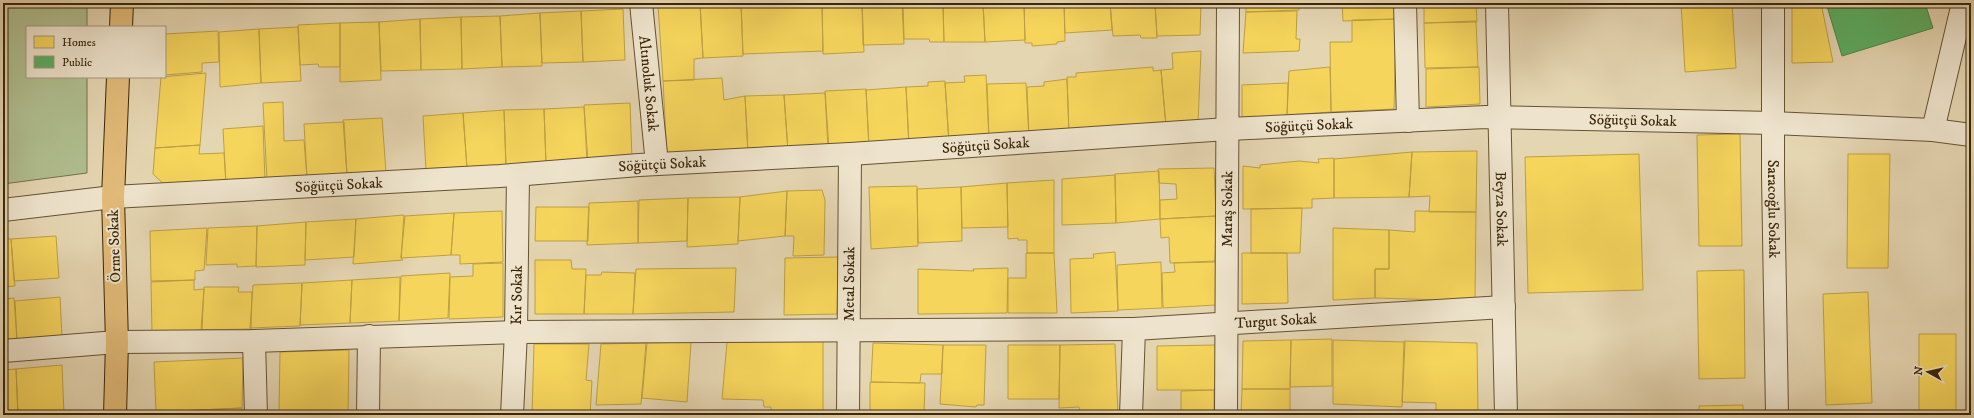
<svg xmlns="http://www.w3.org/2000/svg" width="1974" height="418" font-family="'IM FELL DW Pica',serif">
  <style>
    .green { fill: #b0bf90; stroke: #76724c }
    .homes { fill: #f6d55c; stroke: #bea043 }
    .public { fill: #5aae61; stroke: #518546 }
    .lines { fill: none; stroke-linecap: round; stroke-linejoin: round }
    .minor-casing { stroke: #665232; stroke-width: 24 }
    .major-casing { stroke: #3b2608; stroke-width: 24 }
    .minor { stroke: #eee4cd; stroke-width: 22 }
    .major { stroke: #e2bb79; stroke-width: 22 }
    .labels { text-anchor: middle; stroke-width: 4; stroke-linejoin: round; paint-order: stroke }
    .street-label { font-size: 15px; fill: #3b2608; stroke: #eee4cd }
  </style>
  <rect width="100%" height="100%" fill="#e5d6b2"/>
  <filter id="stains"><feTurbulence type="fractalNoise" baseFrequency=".005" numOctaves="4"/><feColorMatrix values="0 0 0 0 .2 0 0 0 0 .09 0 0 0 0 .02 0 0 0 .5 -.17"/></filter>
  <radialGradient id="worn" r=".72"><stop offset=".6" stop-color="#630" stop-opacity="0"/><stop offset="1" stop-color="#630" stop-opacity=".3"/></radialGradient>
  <!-- green -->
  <path class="green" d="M3 3H87V27H27V77H87V173L3 184Z"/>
  <!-- homes -->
  <path class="homes" d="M700 3 703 58 694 59V80L663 81 658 5Z
    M700 3H741L743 56 703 58Z
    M741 3H822L823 51 743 54Z
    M822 3H862L864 52 823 54Z
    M862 3H902L904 44 863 45Z
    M903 3H943L944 42H930L929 39H904Z
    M943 3H983L985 42H944Z
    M983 3H1024L1025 40 985 42Z
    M1024 3H1064L1065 41 1057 42V44L1032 46V43H1025Z
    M1064 3H1110L1112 30 1065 33Z
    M1110 3H1155L1157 38H1141L1140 35 1113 36Z
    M1155 3H1201L1200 35 1157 36Z
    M1246 3H1299V10L1246 12Z
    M1342 3H1396V19L1343 21Z
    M1424 3H1476L1477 22 1424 23Z
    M1681 3H1732L1736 68 1685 72Z
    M1792 3H1821L1833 62 1792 63Z
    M623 9 625 60 583 62 581 11Z
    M581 11 583 62 542 63 540 13Z
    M1297 11 1296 39H1300L1299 51 1243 53 1246 12Z
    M540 13 542 66 502 67 500 16Z
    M500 16 502 67 462 69 461 17Z
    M461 17 462 69 421 70 420 19Z
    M420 19 421 70 381 71 379 22Z
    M1396 19 1394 109 1331 112 1330 42H1352V20Z
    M1476 21 1478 67 1425 68 1424 23Z
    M379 22 381 80 340 82V23Z
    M340 23V67H319L318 64 300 65 298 25Z
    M298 27 301 81 261 83 259 29Z
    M259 29 261 83 220 87 219 32Z
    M218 31 219 62 202 63V72L165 75V34Z
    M1201 51 1198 123 1166 126 1161 70 1173 69 1172 53Z
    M1153 67V71L1161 70 1166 126 1069 134 1067 77H1076V73Z
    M1330 67 1331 112 1287 115 1289 71Z
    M1479 67 1480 104 1426 107V69Z
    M206 73 200 145 155 148 161 77Z
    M986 75 989 140 949 143 945 83 965 82 964 76Z
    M722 78 724 100 745 96 748 153 667 158 663 81Z
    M1067 79 1069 135 1029 138 1027 87 1044 86V82Z
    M945 81 949 143 909 146 906 87 928 86V82Z
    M1026 83 1029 137 989 139 987 84Z
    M1288 83 1287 115 1242 120V85Z
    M906 87 909 146 869 147 866 90Z
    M866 89 869 147 829 149 825 91Z
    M825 93 828 149 788 151 784 95Z
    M784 95 788 151 748 153 745 96Z
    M283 102 284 141 304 140 307 178 267 180 263 103Z
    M630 103 632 159 588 162 584 105Z
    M584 107 587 161 546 164 544 109Z
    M544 109 546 164 506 166 504 110Z
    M504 110 506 166 467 168 463 113Z
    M463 113 467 168 426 171 423 116Z
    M382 118 386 172 347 175 343 120Z
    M344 122 347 175 307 178 304 124Z
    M263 126 265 181 226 184 223 129Z
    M1740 134 1742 246H1699L1697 135Z
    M200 145 199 154 224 153 226 184 168 188 153 174 155 148Z
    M1477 151 1476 212H1429L1430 196 1409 197 1412 152Z
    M1412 152 1409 197 1334 198V159Z
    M1639 154 1643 290 1528 293 1525 157Z
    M1848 154H1890L1888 268H1847Z
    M1334 158V198L1312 199V208L1243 209V166L1260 168V165L1299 161 1319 163 1318 159Z
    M1214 168 1216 216 1160 219V200L1177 199 1176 184 1159 183 1158 169Z
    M1159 171 1160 219 1116 223 1115 174Z
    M1115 175 1116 223 1062 225V179Z
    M1054 180V253H1027V240H1018V238L1008 239 1007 183Z
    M1007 183 1008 227 962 228 961 187Z
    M917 186 918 246 871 249 869 187Z
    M961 187 962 241 918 243 917 189Z
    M822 190 825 200 824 255 793 256 794 236H785L787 191Z
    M787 191 785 236 738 241 740 197Z
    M740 197 738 244 687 247 688 198Z
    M688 198 687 241 638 243 639 200Z
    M638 201V243L587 245 589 203Z
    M536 207H589L588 241H535Z
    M1302 208 1300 253H1251V209Z
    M502 211 503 262 460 264V255H451L454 213Z
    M1415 211 1476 212 1475 301 1375 298V269H1389V230L1415 232Z
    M454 213 451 255 401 258 405 216Z
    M404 215 401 258 403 260 353 264 356 219Z
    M1216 216 1215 261 1170 263 1169 237 1161 238 1160 219Z
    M356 219 354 257 305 260 306 222Z
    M306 222 305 265 256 267 257 226Z
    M257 226 256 266 237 267V264L206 265 208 228Z
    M207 228 204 270 195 271V280L151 281 150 231Z
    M1333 228 1389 230V269H1375V298L1333 300Z
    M56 236 59 278 14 281 11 239Z
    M3 239H11L15 286 3 287Z
    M1115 252 1118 311 1071 313 1070 259 1094 258 1093 254Z
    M1026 253H1054L1057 313H1008V278H1026Z
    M1242 253H1287L1288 303 1242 304Z
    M838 257 837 314 784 315 785 258Z
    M535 260H571L572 269H586L584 314H535Z
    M1161 262 1162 308 1118 310 1117 265Z
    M1216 262V305L1163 308 1162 273 1175 272 1174 263Z
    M503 263V317L449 319 450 277 473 276V264Z
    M736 268 734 312 633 314 636 269Z
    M1008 268 1007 313 918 314V269L974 271 973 269Z
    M1744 270 1745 378 1699 379 1697 271Z
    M602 272 635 273 633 314H584L586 275H601Z
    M450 273 448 318 399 321 401 276Z
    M400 277 399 321 350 323 352 280Z
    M194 280V290L204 289 201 330 152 333 151 282Z
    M352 280 350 323 300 325 302 283Z
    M302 283 300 326 250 328 253 285Z
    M204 287H239L238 292H252L251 329 202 330Z
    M1868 292 1872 403 1826 405 1823 294Z
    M60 297 62 338 17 341 15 301Z
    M14 298 17 341 3 342V299Z
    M1919 334H1956V415H1919Z
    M1332 339V386L1290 387 1291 340Z
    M1291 340 1290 389H1242L1243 341Z
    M1333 340 1405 342 1402 407 1333 404Z
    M823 341V415H771V407H764L763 400 722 399 727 342Z
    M1404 341 1477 343 1478 415H1436V403L1402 402Z
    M691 342 687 402 642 398 647 343Z
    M646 343 641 404 596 405 601 344Z
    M873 343 943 345 942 374H921L920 383 871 382Z
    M534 344H589L586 380 592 381 590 415H532Z
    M1115 344 1118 415H1072V411H1080L1079 407 1059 408 1060 345Z
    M943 345H986L984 405H977L976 407 940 404Z
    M1008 345H1060L1059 399H1008Z
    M1216 345 1215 390H1157V346Z
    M349 350 348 415 279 413 280 352Z
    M243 358 242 408 156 412 154 362Z
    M62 365 64 415H18L16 369Z
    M16 369 18 413 3 414V370Z
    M870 382 925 383 924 415H870Z
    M1242 389H1290V415H1241Z
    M1214 390V415H1181V391Z
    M1743 405V415H1699V406Z
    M242 408 241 415H156V412Z
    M279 413 348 415H279Z"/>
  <!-- public -->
  <path class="public" d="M1826 3H1925L1933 28 1842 56Z"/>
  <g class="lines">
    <!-- minor casing -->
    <g class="minor-casing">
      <g id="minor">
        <path id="s1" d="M641 3 657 164"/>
        <path d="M1405 3 1408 121"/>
        <path id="s2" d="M1497 3 1506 415"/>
        <path id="s3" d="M1773 3V175L1777 415"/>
        <path d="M1933 130 1963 3"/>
        <path id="s4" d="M3 210 113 197 500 176 639 165 850 154 1228 129 1486 117 1774 123 1933 130 1971 135"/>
        <path d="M254 341 256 415"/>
        <path d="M3 351 117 342 254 341 516 332 1134 329"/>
        <path d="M368 415 369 336"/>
        <path id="s5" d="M512 415 516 332 518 175"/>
        <path id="s6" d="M848 415 850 154"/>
        <path id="s7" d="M1131 415 1134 329 1504 307"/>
        <path id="s8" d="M1226 415 1228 3"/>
      </g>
    </g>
    <!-- major casing -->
    <g class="major-casing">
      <path id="major" d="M121 27 122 3
        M115 415 117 342 113 197 118 77"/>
    </g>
    <!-- minor -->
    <use href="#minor" class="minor"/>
    <!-- major -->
    <use href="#major" class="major"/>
  </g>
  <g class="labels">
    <!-- street labels -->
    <g class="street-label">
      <text dy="5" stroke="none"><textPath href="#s1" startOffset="81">Altınoluk Sokak</textPath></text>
      <text dy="5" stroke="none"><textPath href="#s4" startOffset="1633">Söğütçü Sokak</textPath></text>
      <text dy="5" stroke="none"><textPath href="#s4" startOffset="1309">Söğütçü Sokak</textPath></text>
      <text dy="5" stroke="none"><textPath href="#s4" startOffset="985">Söğütçü Sokak</textPath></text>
      <text dy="5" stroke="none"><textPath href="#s4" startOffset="661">Söğütçü Sokak</textPath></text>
      <text dy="5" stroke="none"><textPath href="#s4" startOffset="337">Söğütçü Sokak</textPath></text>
      <text dy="5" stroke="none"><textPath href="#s8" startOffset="206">Maraş Sokak</textPath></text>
      <text dy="5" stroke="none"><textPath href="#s2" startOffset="206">Beyza Sokak</textPath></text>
      <text dy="5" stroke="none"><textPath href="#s3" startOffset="206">Saracoğlu Sokak</textPath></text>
      <text transform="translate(114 246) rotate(-92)" y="5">Örme Sokak</text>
      <text dy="5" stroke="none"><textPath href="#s6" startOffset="131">Metal Sokak</textPath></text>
      <text dy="5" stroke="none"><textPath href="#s5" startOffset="120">Kır Sokak</textPath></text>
      <text dy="5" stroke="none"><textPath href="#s7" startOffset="228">Turgut Sokak</textPath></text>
    </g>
  </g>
  <!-- margin -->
  <rect width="1974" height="418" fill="none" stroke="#e5d6b2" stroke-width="16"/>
  <rect x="4" y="4" width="1966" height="410" fill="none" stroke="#3b2608" stroke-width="2"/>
  <rect x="8" y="8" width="1958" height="402" fill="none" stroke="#3b2608"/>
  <!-- legend -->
  <rect x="26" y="26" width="140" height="52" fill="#eee4cd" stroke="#a6987e"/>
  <rect x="34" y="36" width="20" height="12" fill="#f6d55c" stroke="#a6987e"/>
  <text x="62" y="46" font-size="12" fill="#3b2608">Homes</text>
  <rect x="34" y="56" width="20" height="12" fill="#5aae61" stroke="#a6987e"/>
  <text x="62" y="66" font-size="12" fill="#3b2608">Public</text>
  <!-- north arrow -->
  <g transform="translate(1928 372) rotate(278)" stroke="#eee4cd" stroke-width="3" paint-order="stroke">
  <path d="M0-3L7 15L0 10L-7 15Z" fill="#3b2608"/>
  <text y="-6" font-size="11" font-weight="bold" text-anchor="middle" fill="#3b2608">N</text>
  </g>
  <rect width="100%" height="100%" filter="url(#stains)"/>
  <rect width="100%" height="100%" fill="url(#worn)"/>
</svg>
